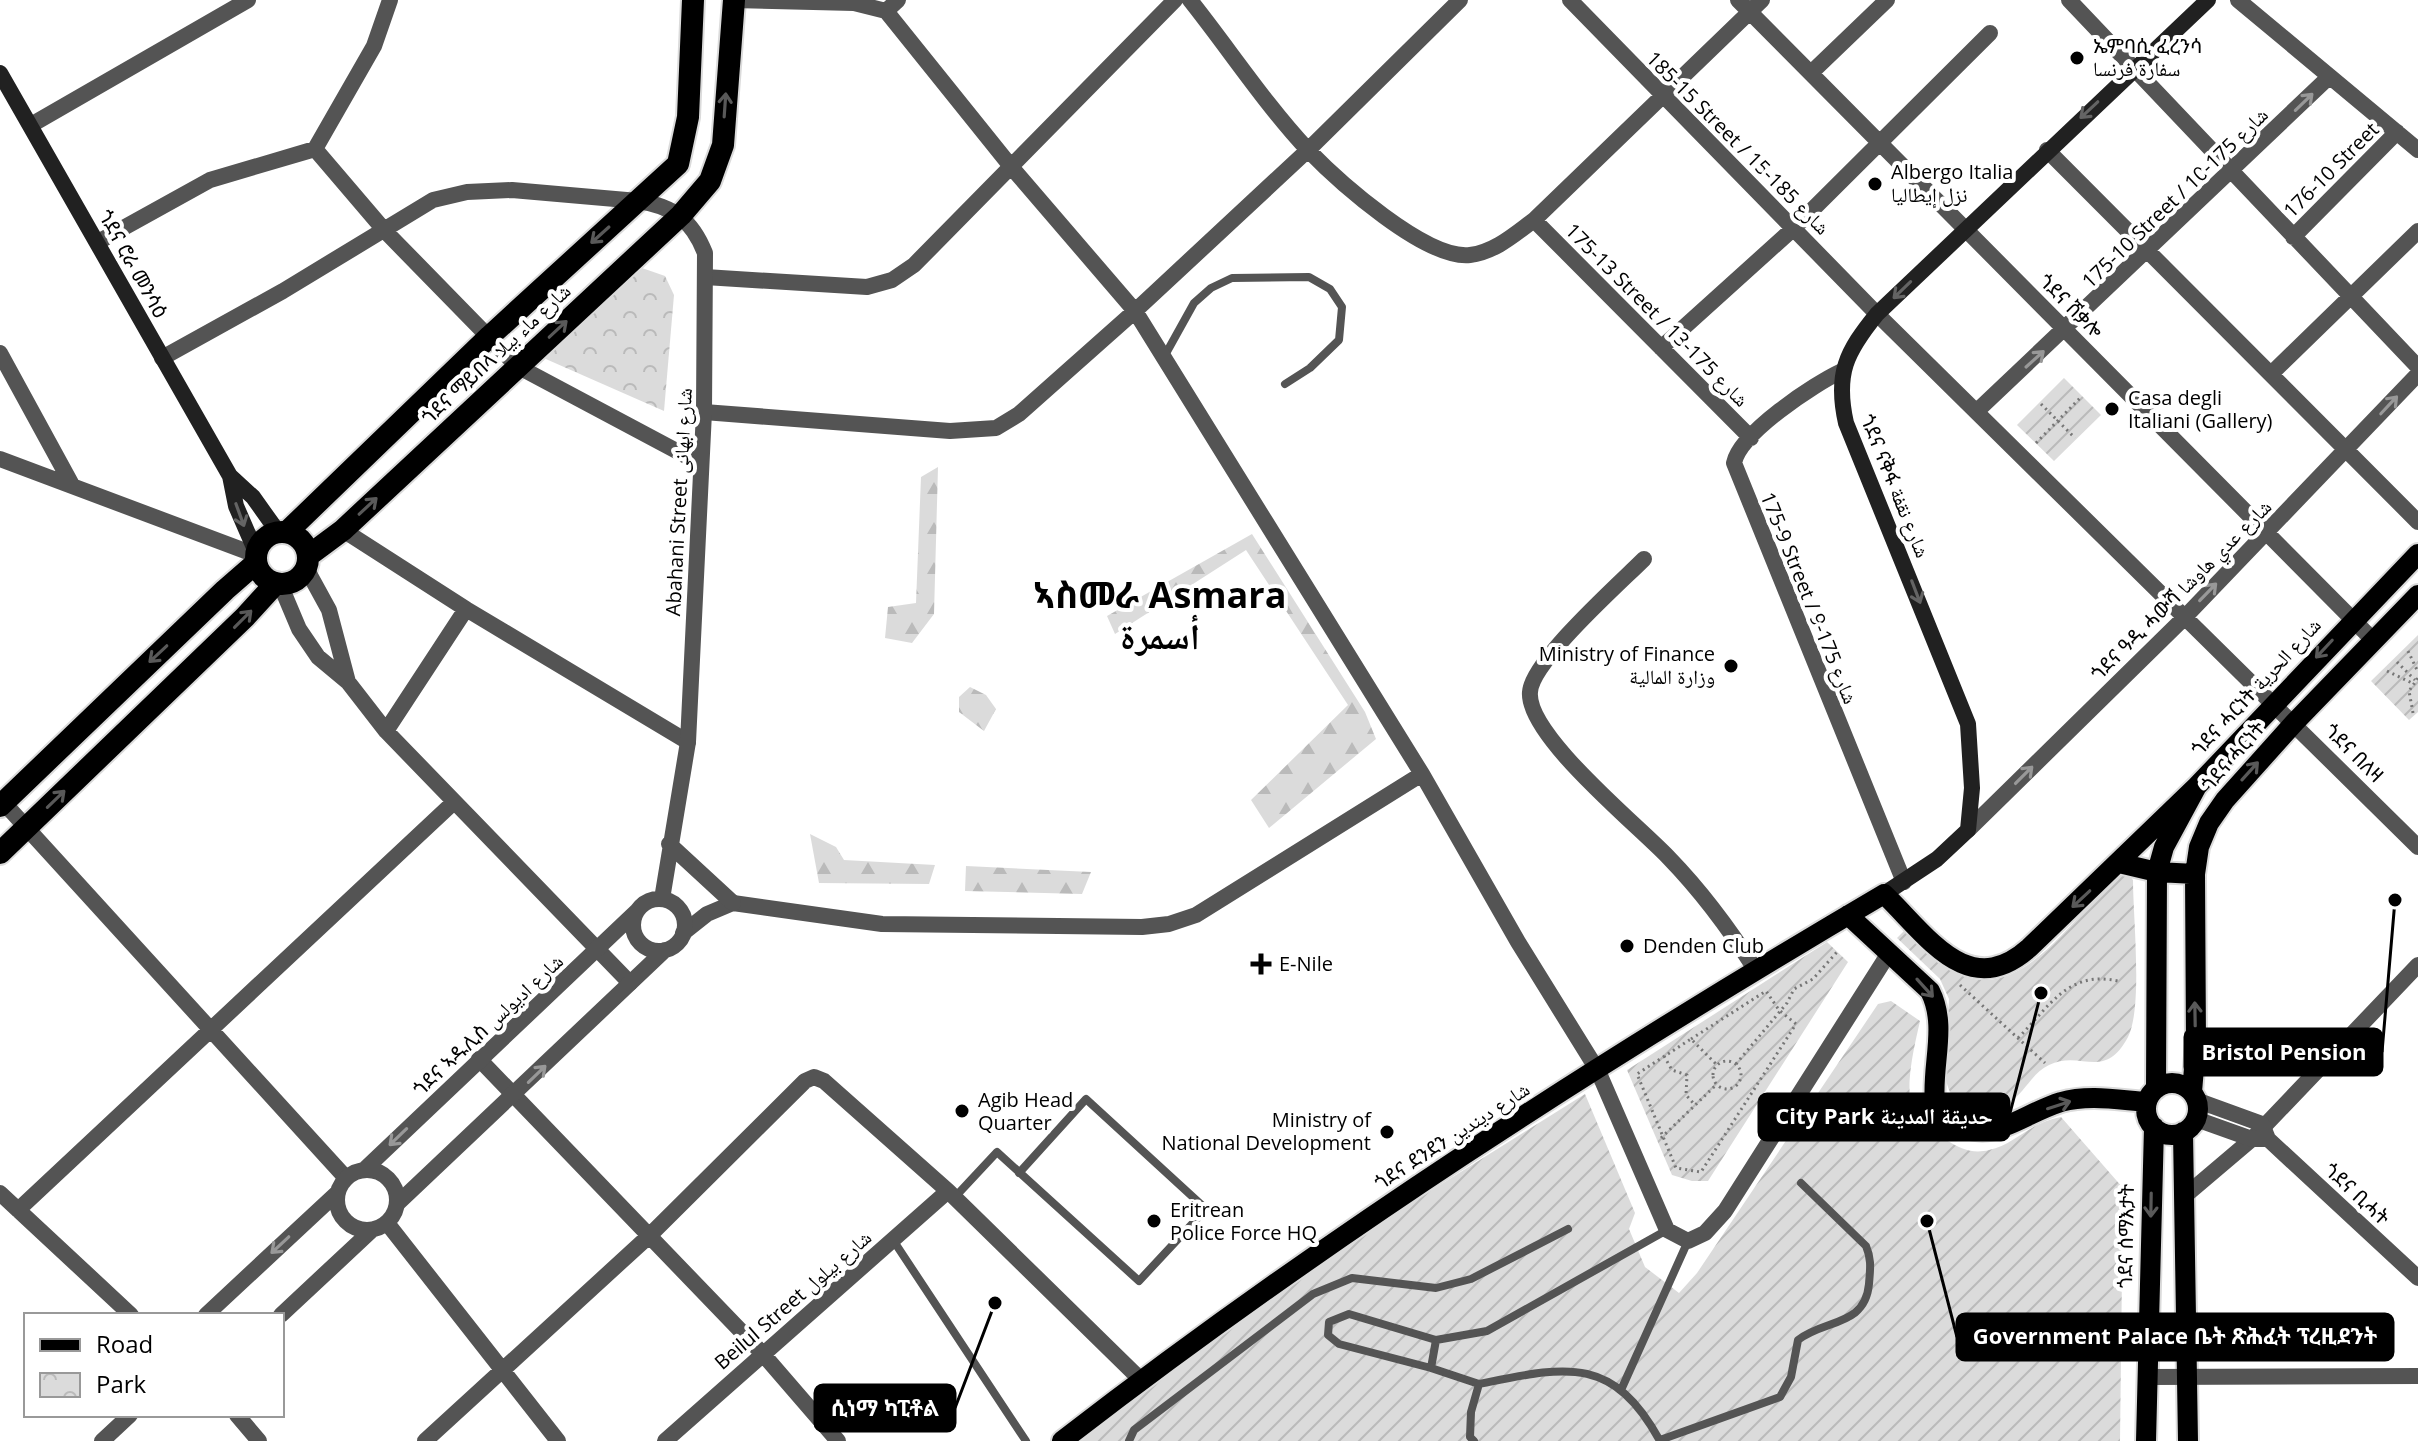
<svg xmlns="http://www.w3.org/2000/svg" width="2418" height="1441" font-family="'Open Sans','Noto Naskh Arabic','Noto Sans Ethiopic',sans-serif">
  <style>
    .forest { fill: url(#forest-firs) }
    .park { fill: url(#park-crowns) }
    .garden { fill: url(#garden-furrows) }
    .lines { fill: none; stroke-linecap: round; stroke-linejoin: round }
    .primary-casing { stroke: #dbdbdb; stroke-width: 24 }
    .trunk-casing { stroke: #dbdbdb; stroke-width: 26 }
    .path { stroke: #767676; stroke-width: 3; stroke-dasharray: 2 4; stroke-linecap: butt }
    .service { stroke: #545454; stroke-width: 8 }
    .minor { stroke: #545454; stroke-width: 16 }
    .tertiary { stroke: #545454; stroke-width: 16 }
    .secondary { stroke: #212121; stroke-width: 16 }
    .primary { stroke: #000; stroke-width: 20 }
    .trunk { stroke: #000; stroke-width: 22 }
    .oneway { stroke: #989898 }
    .oneway2 { stroke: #595959 }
    .oneway3 { stroke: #646464 }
    .poi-dot { fill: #000; stroke: #fff; stroke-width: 3 }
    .labels { text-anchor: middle; stroke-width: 8; stroke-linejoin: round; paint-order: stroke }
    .poi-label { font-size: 20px; fill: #000; stroke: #fff; text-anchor: start }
    .street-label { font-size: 20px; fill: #000; stroke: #fff }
    .town-label { font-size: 36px; font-weight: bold; fill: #000; stroke: #fff }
    .leader { fill: none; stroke: #000; stroke-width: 3 }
    .callout-dot { fill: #000; stroke: #fff; stroke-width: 3 }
    .callout { fill: #000; stroke: #000; stroke-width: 3 }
    .callout-label { font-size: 22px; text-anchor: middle; font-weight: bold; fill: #fff }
  </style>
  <defs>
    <pattern id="forest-firs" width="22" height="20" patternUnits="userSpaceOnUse" patternTransform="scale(2)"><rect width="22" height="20" fill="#dbdbdb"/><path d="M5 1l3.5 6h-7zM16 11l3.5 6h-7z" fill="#bababa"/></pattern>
    <pattern id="park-crowns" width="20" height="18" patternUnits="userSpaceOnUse" patternTransform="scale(2)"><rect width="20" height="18" fill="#dbdbdb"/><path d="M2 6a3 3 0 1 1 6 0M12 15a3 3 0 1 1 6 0" fill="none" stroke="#bababa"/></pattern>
    <pattern id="garden-furrows" width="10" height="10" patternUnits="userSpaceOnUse" patternTransform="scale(2)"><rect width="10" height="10" fill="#dbdbdb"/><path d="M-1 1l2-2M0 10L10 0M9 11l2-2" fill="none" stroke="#bababa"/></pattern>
  </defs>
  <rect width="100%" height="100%" fill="#fff"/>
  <!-- forest -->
  <path class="forest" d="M938 467 934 614 912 643 885 638 888 607 916 603 921 477Z
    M1252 534 1365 712 1376 739 1269 828 1251 800 1348 705 1246 550 1115 634 1107 616Z
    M970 687 986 695 996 709 984 731 959 712V697Z
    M810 834 836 847 844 860 935 865 929 884 819 883Z
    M966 866 1091 872 1082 894 965 891Z"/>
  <!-- park -->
  <path class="park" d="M642 268 665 276 674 295 664 411 539 356 627 273Z"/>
  <!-- garden -->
  <path class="garden" d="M2064 378 2101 415 2054 461 2017 425Z
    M2418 635V712L2409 720 2371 681Z
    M2126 871 2133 880C2133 917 2143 1007 2128 1037 2104 1082 2081 1049 2049 1065 2032 1073 2025 1092 2010 1102 2000 1110 1987 1112 1975 1110 1929 1104 1948 1031 1949 999L1940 979 1897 938 1905 930C1920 943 1935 959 1952 970 2006 1004 2053 944 2086 909 2098 896 2111 879 2126 871Z
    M1827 942 1848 962 1708 1181H1692L1672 1175 1627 1070Z
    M1891 1001 1920 1021C1915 1044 1903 1090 1914 1113 1921 1126 1936 1133 1948 1141 1961 1149 1973 1154 1989 1150 2016 1144 2028 1123 2061 1117L2123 1188 2120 1441H1081L1290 1279 1585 1094 1635 1213 1629 1229 1645 1267 1679 1293 1697 1273 1878 1004Z"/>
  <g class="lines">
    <!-- primary casing -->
    <g class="primary-casing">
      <path id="primary" d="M2119 863 2157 872 2195 874
        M1848 915 1930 991C1948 1026 1931 1066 1935 1103 1981 1157 2011 1118 2061 1102 2089 1094 2119 1100 2147 1102
        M2146 1109a26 26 0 1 1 52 0a26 26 0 1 1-52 0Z
        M2156 1089 2157 872 2164 847 2197 786 2418 554
        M2192 1092 2196 1044 2195 874 2199 847 2209 823 2225 800 2295 722 2418 595
        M2183 1132 2188 1441
        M1062 1441C1322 1240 1600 1061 1884 894 1927 935 1968 1002 2029 948L2197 786
        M2146 1441 2154 1127"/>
    </g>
    <!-- trunk casing -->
    <g class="trunk-casing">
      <path id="trunk" d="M256 558a26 26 0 1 1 52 0a26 26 0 1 1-52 0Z
        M287 532 490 336 678 164 688 117 693 0
        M308 556 343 530 681 215 710 181 723 145 734 0
        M0 806 225 590 256 563
        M0 853 245 617 276 583"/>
    </g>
    <!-- path -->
    <path class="path" d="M2041 404 2075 438
      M2036 443 2081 397
      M2408 651 2418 672
      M2397 662 2415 680
      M2387 671 2412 683
      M2413 713 2409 691 2418 678
      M1960 985 2045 1063
      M2018 1038C2050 1006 2068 970 2118 981
      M1691 1039 1766 991 1779 1010 1796 1024 1701 1172 1676 1168 1637 1074 1691 1039 1717 1065
      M1664 1056 1672 1070 1687 1075 1686 1095 1695 1105
      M1713 1075a14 14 0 1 1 28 0a14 14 0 1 1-28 0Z
      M1736 1064 1787 1003 1794 989 1813 979 1837 952
      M1661 1138 1716 1085"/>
    <!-- service -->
    <path class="service" d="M1164 357 1194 303 1211 288 1232 278 1309 277 1330 289 1342 307 1339 340 1310 368 1285 384
      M955 1197 997 1152 1139 1281 1206 1209 1086 1099 1019 1173
      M893 1240 1026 1441
      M1436 1340 1487 1331 1667 1230
      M1431 1368 1339 1344 1328 1335 1329 1322 1349 1314 1436 1340 1431 1368 1479 1384
      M1621 1390 1688 1241
      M1660 1440 1780 1397 1791 1377 1798 1340C1824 1319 1865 1327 1869 1284 1870 1270 1872 1260 1866 1246L1801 1183
      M1129 1441 1134 1430 1313 1294 1352 1278 1436 1288 1471 1279 1568 1229
      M1474 1441 1470 1437 1471 1412 1479 1384C1564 1367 1612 1353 1660 1441"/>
    <!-- minor -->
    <path class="minor" d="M733 0 854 3 886 11 1013 169 1135 311 1422 774 1518 942 1598 1071 1667 1230 1688 1241 1705 1233 1725 1211 1889 953
      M1190 0C1229 49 1265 104 1308 150 1338 181 1426 260 1470 255 1495 252 1515 234 1534 220L1762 0
      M1570 0 1877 314 2418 847
      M1738 0 2374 641
      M2069 0 2418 367
      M2238 0 2418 150
      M886 11 898 0
      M1812 72 1887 0
      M31 125 248 0
      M315 149 385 231 517 366 701 464
      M2047 150 2418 522
      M1534 220 1751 438
      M2293 237 2397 132
      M98 242 210 180 315 149 374 46 390 0
      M705 277 867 287 892 280 914 265 1175 0
      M1661 348 1795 227 1990 33
      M0 353 71 483
      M162 358 283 291 433 200 467 192 512 190 638 201
      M1842 371C1814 384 1740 433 1734 463L1904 882
      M2272 373 2418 231
      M1977 411 2329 77
      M704 412 950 431 996 428 1019 414 1135 311 1308 150 1460 0
      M0 459 256 555
      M343 530 466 609 688 742
      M1644 559C1619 584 1532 661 1530 692 1526 735 1639 826 1669 858 1702 892 1730 930 1755 969
      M306 568 329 610 348 682
      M280 584 299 629 318 657 348 682 386 731 630 983
      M386 731 466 609
      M4 803 346 1178
      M1968 830 2184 618 2418 374
      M683 933 707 914 733 903 882 924 1142 927 1169 924 1196 915 1422 774
      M479 1059 762 1353 838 1441
      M0 1193 131 1315
      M2186 1195 2252 1139 2418 965
      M18 1210 454 802
      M387 1223 558 1441
      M2149 1377 2418 1376
      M237 1415 259 1441
      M425 1441 649 1236 805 1081 814 1077 824 1081 948 1191 1141 1380
      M665 1441 948 1191"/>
    <!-- tertiary -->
    <path class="tertiary" d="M638 201C673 206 692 220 705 253L704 412 688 742 662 899
      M669 844 733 903
      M633 925a26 26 0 1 1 52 0a26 26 0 1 1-52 0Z
      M2196 1100 2262 1124 2268 1139 2418 1278
      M2196 1119 2252 1139H2268
      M365 1169 638 910
      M337 1200a30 30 0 1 1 60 0a30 30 0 1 1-60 0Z
      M397 1204 665 950
      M206 1315 337 1193
      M281 1315 372 1230
      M102 1441 130 1415"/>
    <!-- secondary -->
    <path class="secondary" d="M0 73 230 476 236 506 256 552
      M230 476 253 497 278 532
      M1884 894 1937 859 1968 830 1972 788 1968 724 1846 423C1835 374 1846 352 1877 314L2208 0"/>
    <!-- primary -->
    <use href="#primary" class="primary"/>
    <!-- trunk -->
    <use href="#trunk" class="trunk"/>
  </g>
  <!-- one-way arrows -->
  <defs><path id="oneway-shaft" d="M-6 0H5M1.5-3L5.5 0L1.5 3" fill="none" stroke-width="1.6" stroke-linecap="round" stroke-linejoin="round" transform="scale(2)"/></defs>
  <g class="oneway">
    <use href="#oneway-shaft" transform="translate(2304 102) rotate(-44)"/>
    <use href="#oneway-shaft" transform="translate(2035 359) rotate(-42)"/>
    <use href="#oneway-shaft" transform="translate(2389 405) rotate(-47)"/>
    <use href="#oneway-shaft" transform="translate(2208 592) rotate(-46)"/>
    <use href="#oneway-shaft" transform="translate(2024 775) rotate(-45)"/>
    <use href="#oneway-shaft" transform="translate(537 1074) rotate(-44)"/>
    <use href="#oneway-shaft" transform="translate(398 1137) rotate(136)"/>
    <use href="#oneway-shaft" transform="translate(280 1245) rotate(137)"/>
  </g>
  <g class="oneway2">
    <use href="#oneway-shaft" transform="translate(725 105) rotate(-86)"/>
    <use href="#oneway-shaft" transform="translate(600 235) rotate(138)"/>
    <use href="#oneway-shaft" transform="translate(558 329) rotate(-43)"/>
    <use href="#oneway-shaft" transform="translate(368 506) rotate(-43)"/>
    <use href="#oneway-shaft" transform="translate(243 619) rotate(-45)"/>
    <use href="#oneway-shaft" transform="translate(2324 649) rotate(133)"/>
    <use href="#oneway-shaft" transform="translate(158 654) rotate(137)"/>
    <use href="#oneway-shaft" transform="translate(2250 771) rotate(-48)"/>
    <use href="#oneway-shaft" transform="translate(56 799) rotate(-44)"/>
    <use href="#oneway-shaft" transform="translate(2081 899) rotate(137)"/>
    <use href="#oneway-shaft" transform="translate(1925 988) rotate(48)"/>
    <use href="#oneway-shaft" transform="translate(2195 1014) rotate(-91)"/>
    <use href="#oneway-shaft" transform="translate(2059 1105) rotate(-18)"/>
    <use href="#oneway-shaft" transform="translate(2151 1205) rotate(91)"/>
  </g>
  <g class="oneway3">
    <use href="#oneway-shaft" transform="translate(2089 110) rotate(137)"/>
    <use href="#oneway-shaft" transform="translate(1902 290) rotate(136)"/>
    <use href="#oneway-shaft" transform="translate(240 515) rotate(70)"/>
    <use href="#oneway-shaft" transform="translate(1916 592) rotate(69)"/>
  </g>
  <!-- markers -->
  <g class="poi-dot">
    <circle cx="2077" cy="58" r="8"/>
    <circle cx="1875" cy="184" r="8"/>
    <circle cx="2112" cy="409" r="8"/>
    <circle cx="1731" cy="666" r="8"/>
    <circle cx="1627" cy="946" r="8"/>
    <path d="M1257 952h8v8h8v8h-8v8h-8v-8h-8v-8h8z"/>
    <circle cx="962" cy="1111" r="8"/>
    <circle cx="1387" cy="1132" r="8"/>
    <circle cx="1154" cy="1221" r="8"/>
  </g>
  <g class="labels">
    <!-- poi labels -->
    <g class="poi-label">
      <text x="2093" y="53">ኤምባሲ ፈረንሳ<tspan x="2093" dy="23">سفارة فرنسا</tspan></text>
      <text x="1891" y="179">Albergo Italia<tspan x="1891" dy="23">نزل إيطاليا</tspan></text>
      <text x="2128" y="405">Casa degli<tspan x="2128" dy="23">Italiani (Gallery)</tspan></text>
      <text x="1715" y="661" text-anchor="end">Ministry of Finance<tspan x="1715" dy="23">وزارة المالية</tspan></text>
      <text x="1643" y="953">Denden Club</text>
      <text x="1279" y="971">E-Nile</text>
      <text x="978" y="1107">Agib Head<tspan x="978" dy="23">Quarter</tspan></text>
      <text x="1371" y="1127" text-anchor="end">Ministry of<tspan x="1371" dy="23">National Development</tspan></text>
      <text x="1170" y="1217">Eritrean<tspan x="1170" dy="23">Police Force HQ</tspan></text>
    </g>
    <!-- street labels -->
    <g class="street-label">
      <text transform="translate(1738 143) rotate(45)" y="7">185-15 Street / شارع 185-15</text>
      <text transform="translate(2331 170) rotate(-45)" y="7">176-10 Street</text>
      <text transform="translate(2175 198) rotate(-44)" y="7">175-10 Street / شارع 175-10</text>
      <text transform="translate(133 264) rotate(61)" y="7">ጎደና ሮራ መንሳዕ</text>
      <text transform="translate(2071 306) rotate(45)" y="7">ጎደና ሸቃሎ</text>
      <text transform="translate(1657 315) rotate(45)" y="7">175-13 Street / شارع 175-13</text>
      <text transform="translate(496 354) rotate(-43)" y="7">ጎደና ማይበላ شارع ماء بيلا</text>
      <text transform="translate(1895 486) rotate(68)" y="7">ጎደና ናቅፋ شارع نقفة</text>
      <text transform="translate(679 502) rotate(-87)" y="7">Abahani Street شارع ابهانى</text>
      <text transform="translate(2181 590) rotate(-45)" y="7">ጎደና ዓዲ ሓውሻ شارع عدي هاوشا</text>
      <text transform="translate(1809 598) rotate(68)" y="7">175-9 Street / شارع 175-9</text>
      <text transform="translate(2256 687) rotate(-47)" y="7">ጎደና ሓርነት شارع الحرية</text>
      <text transform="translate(2354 753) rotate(45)" y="7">ጎደና በለዛ</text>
      <text transform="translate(2233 756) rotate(-49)" y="7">ጎደና ሓርነት</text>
      <text transform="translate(488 1025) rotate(-43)" y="7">ጎደና ኣዱሊስ شارع اديولس</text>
      <text transform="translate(1452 1136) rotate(-33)" y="7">ጎደና ደንደን شارع ديندين</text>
      <text transform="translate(2357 1194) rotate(43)" y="7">ጎደና ቢሓት</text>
      <text transform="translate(2126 1236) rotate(-89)" y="7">ጎደና ሰማእታት</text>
      <text transform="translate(793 1300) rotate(-41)" y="7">Beilul Street شارع بيلول</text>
    </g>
    <!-- town labels -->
    <g class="town-label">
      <text x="1160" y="608">ኣስመራ Asmara<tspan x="1160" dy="41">أسمرة</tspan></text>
    </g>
  </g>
  <!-- callouts -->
  <path class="leader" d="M2395 900L2382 1052M2041 993L2009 1117M1927 1221L1957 1337M995 1303L955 1408"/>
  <g class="callout-dot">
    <circle cx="2395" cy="900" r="8"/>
    <circle cx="2041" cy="993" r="8"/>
    <circle cx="1927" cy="1221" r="8"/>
    <circle cx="995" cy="1303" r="8"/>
  </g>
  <g class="callout">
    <rect x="2185" y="1029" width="197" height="46" rx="8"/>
    <rect x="1759" y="1094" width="250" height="46" rx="8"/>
    <rect x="1957" y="1314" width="436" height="46" rx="8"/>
    <rect x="815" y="1385" width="140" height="46" rx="8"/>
  </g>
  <g class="callout-label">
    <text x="2284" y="1060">Bristol Pension</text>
    <text x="1884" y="1124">City Park حديقة المدينة</text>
    <text x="2175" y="1344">Government Palace ቤት ጽሕፈት ፕረዚደንት</text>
    <text x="885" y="1416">ሲነማ ካፒቶል</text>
  </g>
  <!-- legend -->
  <rect x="24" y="1313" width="260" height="104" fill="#ffffff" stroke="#999999" stroke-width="2"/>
  <rect x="40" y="1339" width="40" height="12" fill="#000000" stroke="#999999" stroke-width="2"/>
  <text x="96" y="1353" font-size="24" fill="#000000">Road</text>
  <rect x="40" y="1373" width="40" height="24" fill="url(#park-crowns)" stroke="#999999" stroke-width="2"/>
  <text x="96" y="1393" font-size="24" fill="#000000">Park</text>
</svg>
